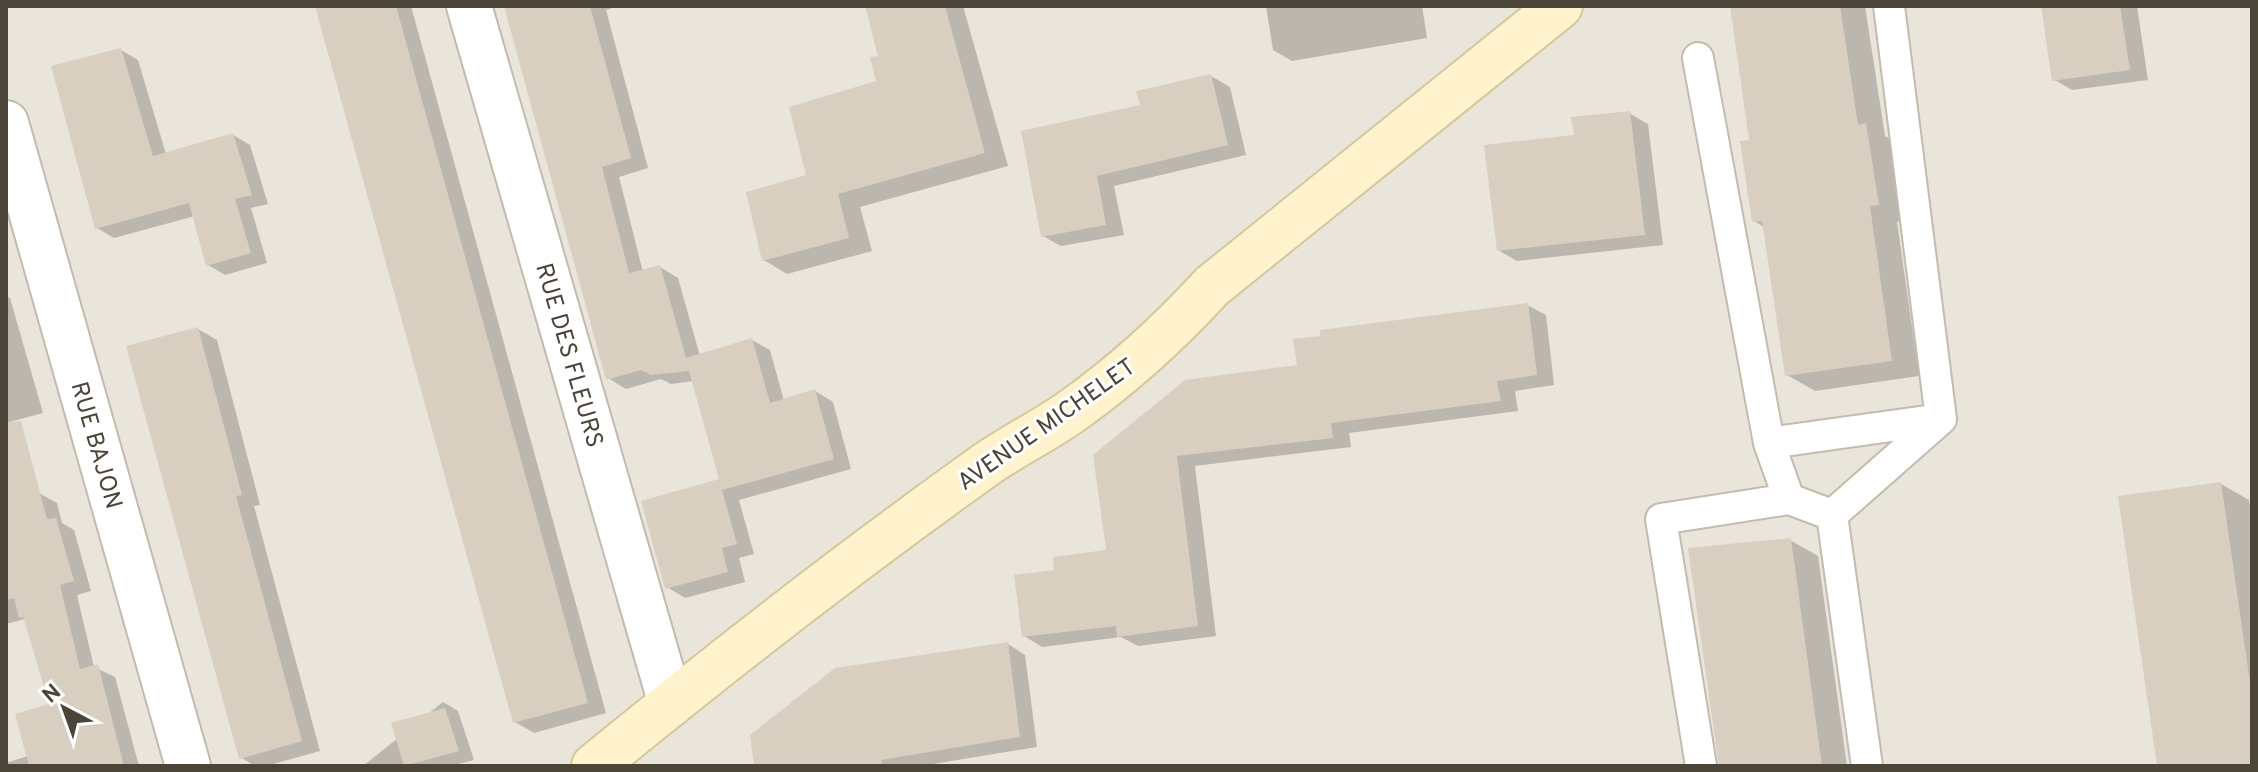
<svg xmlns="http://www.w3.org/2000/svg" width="2258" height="772" font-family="Overpass,sans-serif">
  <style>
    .residential { fill: #eae5da }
    .shadow { fill: #0003 }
    .building { fill: #d8cfc1 }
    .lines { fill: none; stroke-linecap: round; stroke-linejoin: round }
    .lane-casing { stroke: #c2bbae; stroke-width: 34 }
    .street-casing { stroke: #c2bbae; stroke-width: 48 }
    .secondary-casing { stroke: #d6c79b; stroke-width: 48 }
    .lane { stroke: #fff; stroke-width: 30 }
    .street { stroke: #fff; stroke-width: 44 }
    .secondary { stroke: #fff3cd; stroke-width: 44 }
    .labels { text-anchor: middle; stroke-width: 6; stroke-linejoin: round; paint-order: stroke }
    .street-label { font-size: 24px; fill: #4b4439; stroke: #fff }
  </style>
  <rect width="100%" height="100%" fill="#f6f3ec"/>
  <!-- residential -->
  <path class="residential" d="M6 6H2252V766H6Z"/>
  <!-- shadow -->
  <path class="shadow" d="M318 6H411L606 713 534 733 515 722Z
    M505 6H619L606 10 648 168 619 177 643 272 660 267 678 278 700 356 752 340 770 350 784 401 815 391 833 402 851 469 739 500 754 554 739 558 745 582 685 598 667 587 721 480 694 381 671 384 661 379 626 389 608 378Z
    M866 6H963L1008 166 860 207 872 251 787 274 764 260 808 176 878 82 880 57Z
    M1266 6H1422L1427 38 1292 61 1273 50Z
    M1732 6H1865L1885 136 1894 141 1906 220 1897 222 1919 376 1815 391 1787 375 1765 228 1754 221 1751 142Z
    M2043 6H2137L2148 80 2072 90 2053 79Z
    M121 50 138 60 166 154 233 135 250 145 268 204 251 208 267 263 225 275 208 265 195 216 114 238 97 228Z
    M1211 76 1230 87 1246 155 1114 186 1124 235 1061 246 1043 236 1142 107Z
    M1629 113 1648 124 1663 245 1517 261 1498 250 1576 137Z
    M6 296 10 298 43 413 6 423Z
    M1527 305 1546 315 1554 385 1515 391 1518 411 1349 433 1351 447 1195 466 1216 636 1138 646 1121 637 1042 647 1024 636 1056 572 1108 551 1095 456 1299 366Z
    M198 329 217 340 260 505 254 506 320 751 266 766H255L240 757Z
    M2221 484 2249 500 2252 521V766H2159Z
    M39 493 57 503 62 523 74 530 91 591 77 595 94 667 115 677 139 766H6V763L28 756 51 706 25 619 6 624V502Z
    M1790 540 1818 556 1847 766H1720Z
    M1008 644 1025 655 1037 747 921 766H756Z
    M443 702 458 711 474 760 451 766H363Z"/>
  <!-- building -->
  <path class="building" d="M315 6H396L588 703 513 723Z
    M504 6H590L631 158 602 167 629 273 660 265 686 358 752 338 770 403 815 389 834 459 722 490 737 544 722 548 728 572 665 589 641 501 719 479 689 371 651 375 641 370 606 380Z
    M865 6H945L985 153 838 194 849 238 762 261 746 192 806 175 789 107 876 81 870 57 878 56Z
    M1730 6H1840L1858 125 1866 123 1879 205 1870 206 1892 361 1785 376 1762 221 1752 222 1740 141 1749 140Z
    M2041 6H2120L2130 70 2052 81Z
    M121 48 153 156 233 133 252 195 235 199 251 253 206 266 189 203 95 229 51 66Z
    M1211 74 1228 145 1097 176 1106 225 1041 237 1021 131 1140 105 1136 91Z
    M1630 111 1645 235 1497 251 1484 145 1574 135 1571 117Z
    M1528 303 1537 375 1497 381 1501 401 1331 423 1333 438 1177 456 1198 626 1117 637 1116 626 1022 637 1014 575 1054 570 1053 557 1106 550 1093 455 1185 380 1297 365 1293 339 1320 336V330Z
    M198 327 242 495 236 496 302 741 239 759 126 346Z
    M21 421 47 519 56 518 74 581 60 585 80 669 98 664 124 766H29L15 714 49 704 23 617 19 618 14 598 6 600V423Z
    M2221 482 2252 696V766H2157L2118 496Z
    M1791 538 1822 766H1719L1688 548Z
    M1008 642 1020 737 881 760 882 766H754L750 735 835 668Z
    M445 708 459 751 404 766 391 723Z"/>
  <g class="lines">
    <!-- lane casing -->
    <g class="lane-casing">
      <path id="lane" d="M1698 58 1769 443
        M1789 499 1769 443 1941 419 1889 6
        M1832 515 1867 766
        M1701 766 1661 519 1789 499 1832 515 1941 419"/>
    </g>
    <!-- street casing -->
    <g class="street-casing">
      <path id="street" d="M469 6 671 704
        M6 123 188 766"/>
    </g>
    <!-- secondary casing -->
    <g class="secondary-casing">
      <path id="secondary" d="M594 766C721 662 851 561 984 466 1012 446 1044 431 1072 411 1124 374 1169 333 1212 286L1560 6"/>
    </g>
    <!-- lane -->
    <use href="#lane" class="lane"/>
    <!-- street -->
    <use href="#street" class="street"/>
    <!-- secondary -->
    <use href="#secondary" class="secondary"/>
  </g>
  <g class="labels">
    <!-- street labels -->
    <g class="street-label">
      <text transform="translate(570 355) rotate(74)" y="8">RUE DES FLEURS</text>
      <text transform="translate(1046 424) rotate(-35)" y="8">AVENUE MICHELET</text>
      <text transform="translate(97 445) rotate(74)" y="8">RUE BAJON</text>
    </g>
  </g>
  <!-- border -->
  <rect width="2258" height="772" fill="none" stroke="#4b4439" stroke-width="16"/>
  <!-- north arrow -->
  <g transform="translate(64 708) rotate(319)" stroke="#ffffff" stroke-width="6" paint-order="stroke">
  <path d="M0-6L14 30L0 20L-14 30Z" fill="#4b4439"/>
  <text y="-12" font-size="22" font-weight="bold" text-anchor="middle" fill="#4b4439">N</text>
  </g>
</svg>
